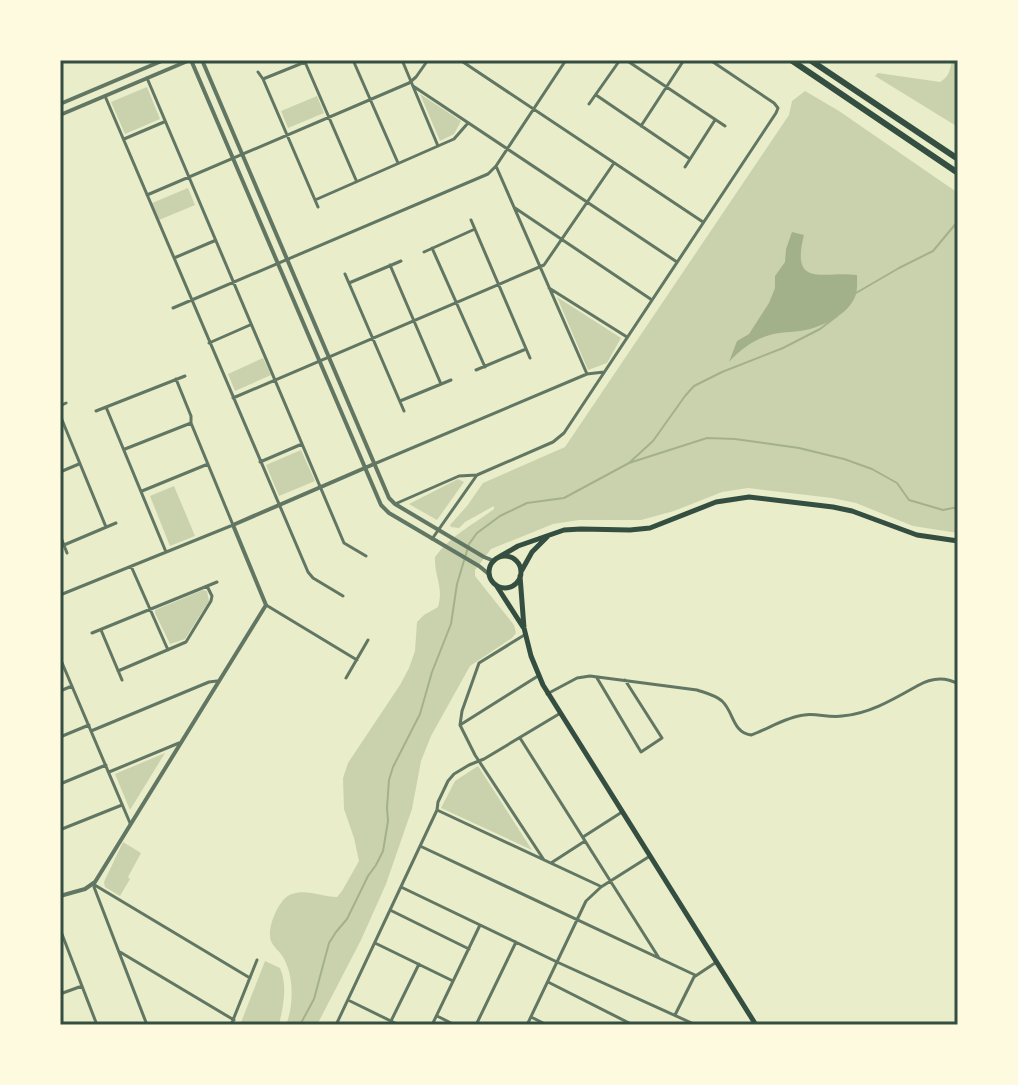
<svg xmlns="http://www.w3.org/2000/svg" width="1018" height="1085" font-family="Georgia,serif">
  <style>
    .green { fill: #cad2ad }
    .water { fill: #a3b18a }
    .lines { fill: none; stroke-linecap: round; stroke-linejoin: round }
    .stream { stroke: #a3b18a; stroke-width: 2 }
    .minor { stroke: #617663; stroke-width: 3 }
    .tertiary { stroke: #617663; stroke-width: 4 }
    .secondary { stroke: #344e41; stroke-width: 5 }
    .motorway { stroke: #344e41; stroke-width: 6 }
    .neatline { fill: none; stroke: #344e41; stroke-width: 3 }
  </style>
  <rect width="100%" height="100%" fill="#e9edc9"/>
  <!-- green -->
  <path class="green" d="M952 60H958V127L875 76 878 73 940 82C949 77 950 70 952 60Z
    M147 87 160 119 125 134 111 102Z
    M805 91 839 111 958 193V533L913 526 856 503 832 498 748 488 722 492 674 511 641 520H579L553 524 491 549 475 570V576L514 625 516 633 512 638 470 666 431 736 421 761 412 809 386 884 361 940 317 1025H286C294 1005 294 975 283 957 279 950 270 945 270 936 269 923 280 897 292 894 307 889 322 897 337 897L342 891 359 861 354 838 344 809 343 778 348 763 400 685 409 668 415 651 417 622 424 615 438 607C444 587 434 576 435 557 450 536 474 524 494 509V506L465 522 459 528 451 527 450 525 467 506 483 483 565 447 789 115 792 101Z
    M420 94 461 121 454 134 440 141Z
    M317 96 324 113 288 128 281 111Z
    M188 188 195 205 159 220 152 203Z
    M557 297 621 338 607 363 588 370Z
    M263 358 271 375 235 391 228 374Z
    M301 450 315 481 279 496 266 465Z
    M458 479 464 482 437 520 409 504Z
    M174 486 195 536 170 546 150 496Z
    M203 590 207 591 209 601 185 639 170 644 155 613V610Z
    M165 753 130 810 115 774Z
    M478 766 532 850 441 808 455 781Z
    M123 842 141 853 128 877 130 879 120 896 105 887 104 882Z
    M265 961 280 968C288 986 283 1007 279 1025H240Z"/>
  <!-- water -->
  <path class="water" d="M792 232 804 235C790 289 824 271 857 275 857 283 858 292 854 299 845 317 819 328 801 331 791 332 780 332 770 335 753 340 741 349 729 362L737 341 749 334 769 303 775 288V276L785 262 786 249Z"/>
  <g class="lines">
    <!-- stream -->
    <path class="stream" d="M856 293 899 268 933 251 958 221
      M629 463 707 438 735 439 799 448 844 459 872 469 897 483 909 500 943 510 958 507
      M300 1025 314 999 329 943 336 932 347 919 368 876 376 865 383 851 388 821 387 808 389 780 393 767 420 714 432 672 451 624 457 584 469 544 477 533 500 516 527 503 564 498 629 463 653 441 685 396 694 386 722 372 783 348 820 329 837 316"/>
    <!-- minor -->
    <path class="minor" d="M353 60 398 163
      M402 60 438 146
      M460 60 703 222
      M626 60 725 126
      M305 62 356 180
      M258 72 263 79 318 207
      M147 78 344 543 366 556
      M263 79 310 60
      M413 86 677 262
      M596 95 690 159
      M105 96 308 572 313 578 343 596
      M589 104 620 60
      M641 126 684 60
      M124 139 164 122
      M496 166 587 374
      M685 167 715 120
      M147 195 409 83 416 77 428 60
      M315 200 454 139 468 123
      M515 208 652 300
      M471 220 530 358
      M432 248 485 367
      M424 252 475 229
      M174 258 214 241
      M390 265 441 384
      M345 274 404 411
      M349 283 401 261
      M549 288 627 337
      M173 308 488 174 496 166 566 60
      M209 343 250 325
      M476 370 526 349
      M233 398 544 265 614 163
      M400 401 451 380
      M60 406 66 403
      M106 407 166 552
      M96 411 185 376
      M60 415 106 527
      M125 449 191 423
      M260 462 302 444
      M374 464 587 374 604 372
      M60 472 79 464
      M142 491 208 464
      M395 504 459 476 477 475
      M60 535 67 553
      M432 539 477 475 553 442 564 433 776 113 778 108 774 103 710 60
      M64 545 116 523
      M131 566 168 650
      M60 595 233 525 191 423V416L176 379
      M266 605 357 660
      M101 630 122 680
      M92 633 217 582
      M526 634 479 663 462 711 460 725 475 755 544 860
      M60 658 130 823
      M118 671 186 642 211 601 212 596 207 586
      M346 678 368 640
      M597 678 641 752 662 738 625 680
      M60 691 72 686
      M547 694 577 678 590 676 697 690C706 693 715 695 722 701 734 712 732 732 751 735 768 729 786 717 804 715 816 713 829 718 842 716 869 714 894 699 917 686 931 678 944 676 958 684
      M460 725 538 676
      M91 731 209 682 217 681
      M60 737 89 725
      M520 738 659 958
      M109 772 179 743
      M60 784 106 765
      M437 810 600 886
      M62 829 122 805
      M583 837 622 812
      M420 846 695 975
      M551 863 585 841
      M93 884 250 978
      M94 887 147 1025
      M401 887 557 962 696 1025
      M390 910 469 949
      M60 929 97 1025
      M375 943 453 981
      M120 952 234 1020
      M548 982 633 1025
      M60 994 82 986
      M348 1000 399 1025
      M675 1015 694 977 715 963
      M437 1016 455 1025
      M531 1017 547 1025
      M391 1021 419 964
      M231 1025 257 960
      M336 1025 437 810 438 802 448 781 454 774 469 765 484 759 559 714
      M432 1025 480 925
      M476 1025 516 942
      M527 1025 586 901 601 887 650 856"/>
    <!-- tertiary -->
    <path class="tertiary" d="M191 60 381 505 389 513 479 566 490 575
      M202 60 389 498 395 504 484 557 494 561
      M60 104 164 60
      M60 115 190 60
      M60 896 85 889 95 882 266 605 233 525 374 464"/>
    <!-- secondary -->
    <path class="secondary" d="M489 572a16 16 0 1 1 32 0a16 16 0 1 1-32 0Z
      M499 557 518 546 564 530 581 529 630 530 650 528 716 502 749 497 833 507 852 511 917 535 958 541
      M522 570 532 552 547 537
      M520 576 524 628 531 656 543 685 756 1025
      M496 585 523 627"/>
    <!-- motorway -->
    <path class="motorway" d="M791 60 958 173
      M810 60 958 159"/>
  </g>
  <!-- border -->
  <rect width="1018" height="1085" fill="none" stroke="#fefae0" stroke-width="124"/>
  <rect x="62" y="62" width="894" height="961" class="neatline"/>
</svg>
